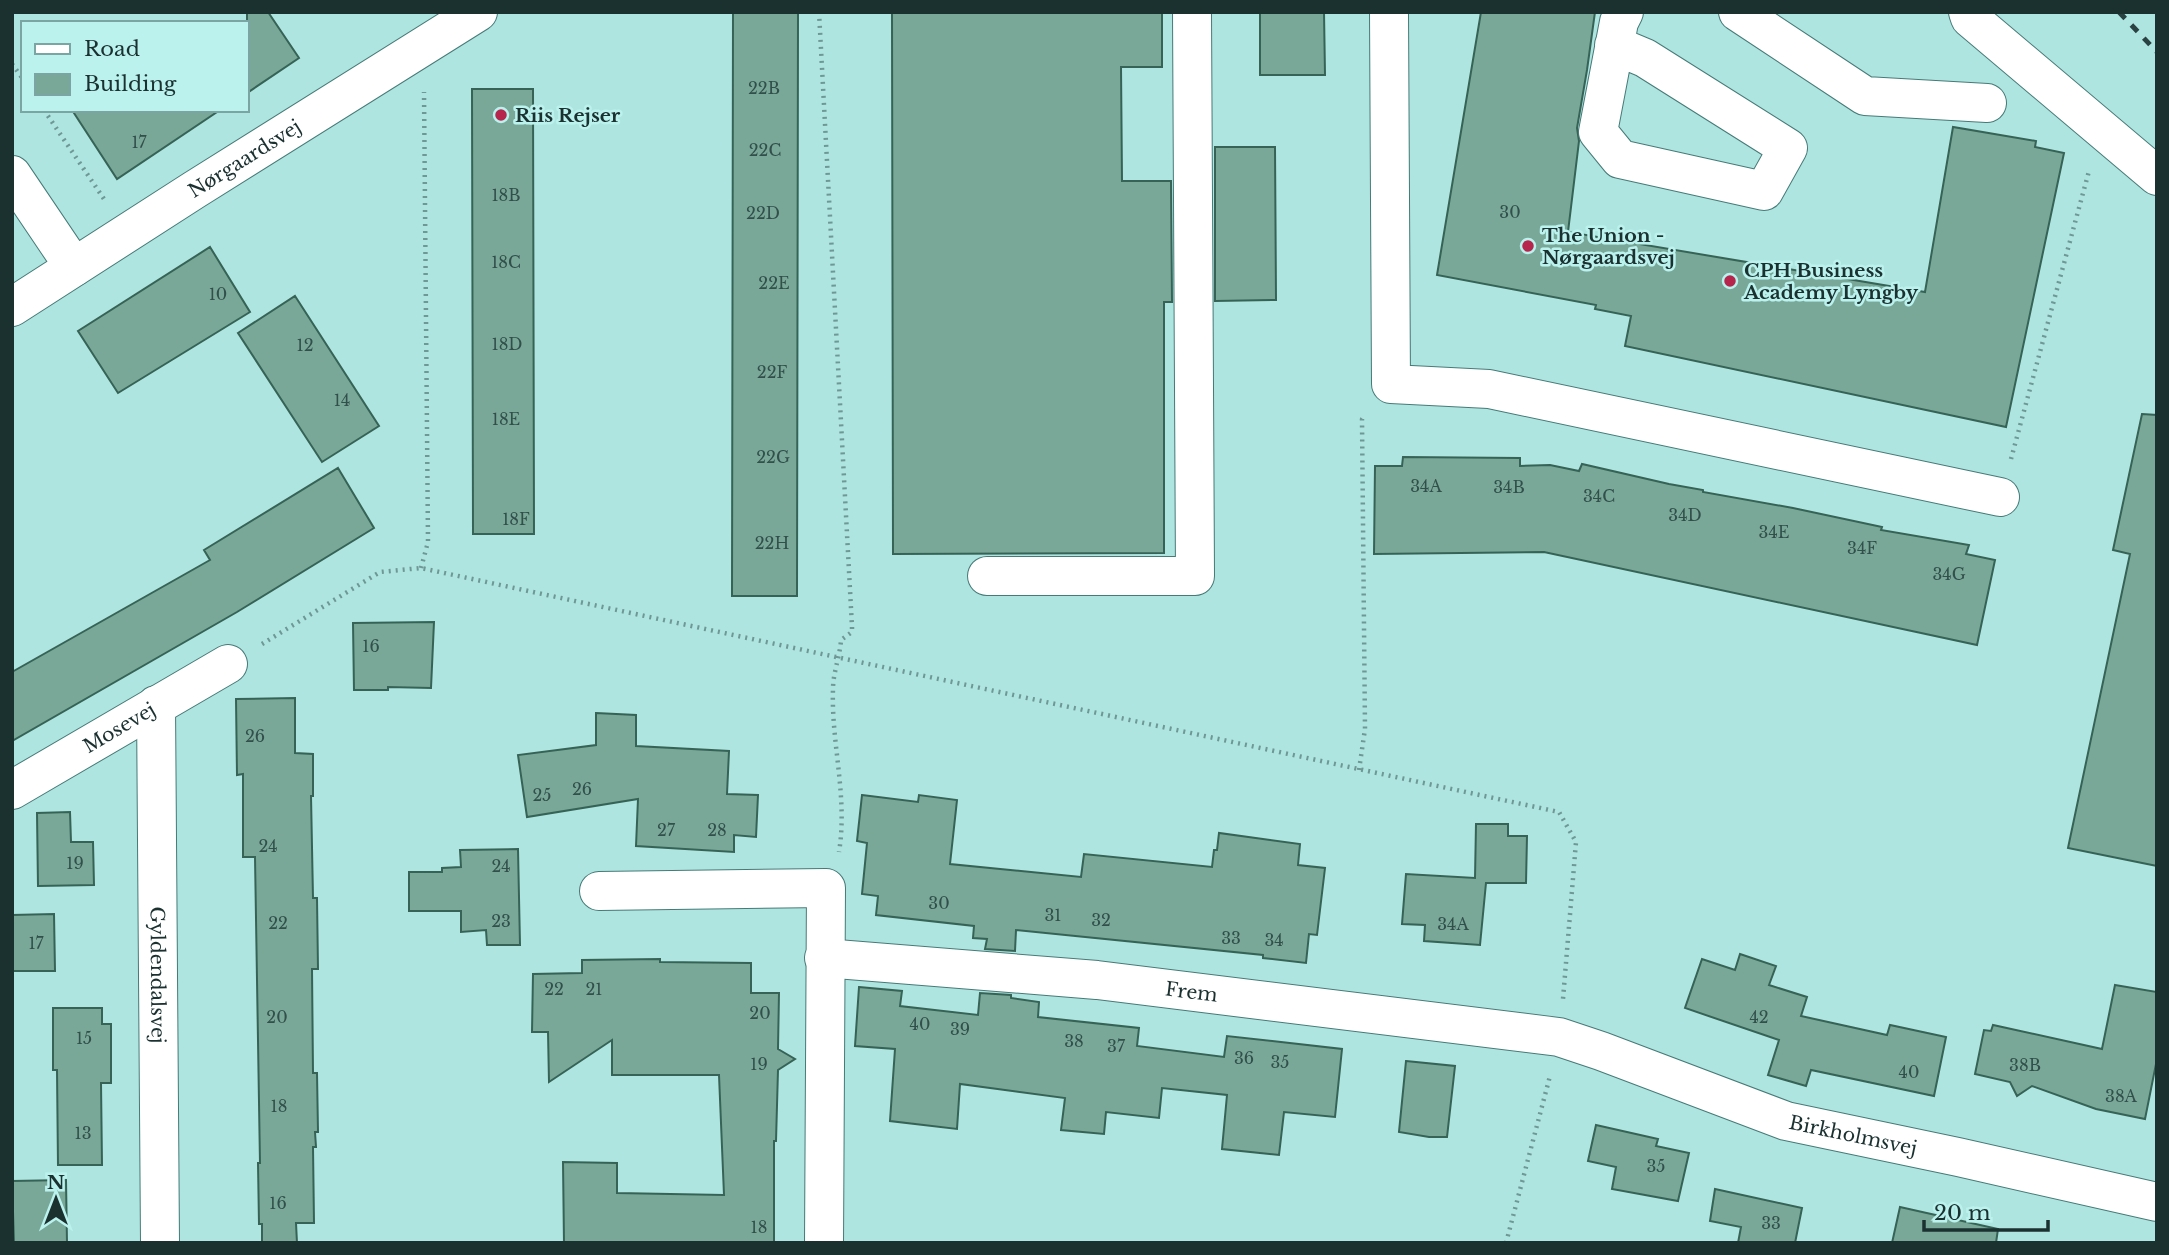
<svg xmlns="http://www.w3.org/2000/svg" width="2169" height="1255" font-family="'Libre Baskerville',serif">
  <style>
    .building { fill: #79a898; stroke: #366355; stroke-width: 2 }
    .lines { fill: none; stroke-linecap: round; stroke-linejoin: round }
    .minor-casing { stroke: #467a77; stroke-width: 40 }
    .path { stroke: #6f9895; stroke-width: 4.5; stroke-dasharray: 2 5; stroke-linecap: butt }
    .minor { stroke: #fff; stroke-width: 38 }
    .rail { stroke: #2a4342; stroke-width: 5; stroke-dasharray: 9 9; stroke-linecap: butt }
    .poi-dot { fill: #b6254c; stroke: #bbf2ee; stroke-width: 2.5 }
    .labels { text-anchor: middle; stroke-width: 5; stroke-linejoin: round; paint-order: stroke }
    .number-label { font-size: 16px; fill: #324f4a }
    .poi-label { font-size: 19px; font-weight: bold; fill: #1b3130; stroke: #bbf2ee; text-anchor: start }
    .street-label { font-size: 19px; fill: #1b3130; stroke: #bbf2ee }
  </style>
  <rect width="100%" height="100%" fill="#aee5e1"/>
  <!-- building -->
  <path class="building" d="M247 12H268L299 58 247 93Z
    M733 12H798L797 596H732Z
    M892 12H1162V67H1121L1122 181H1171L1172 302H1164V553L893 554Z
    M1260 12H1324L1325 75H1260Z
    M1481 12H1595L1587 70 1577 128 1579 141 1568 232 1925 292 1953 127 2036 141 2035 147 2064 153 2006 427 1625 346 1631 316 1595 309 1596 305 1437 275Z
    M472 89H533L534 534H473Z
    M72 110H220L117 179Z
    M1215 147H1275L1276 300 1215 301Z
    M210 247 250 312 118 393 78 331Z
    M295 296 379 426 322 462 238 333Z
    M2142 414 2157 415V866L2068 848 2130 554 2113 550Z
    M1403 457 1520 458V466L1550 465 1579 471 1582 464 1669 484 1703 490V492L1793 508 1882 527 1881 530 1969 545 1966 554 1995 560 1977 645 1544 552 1374 554 1375 466H1402Z
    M338 468 374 528 237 612 12 741V672L210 560 204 550Z
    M434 622 431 688 388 687V690H354L353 623Z
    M295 698V753L313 754V796H311L313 898H317L318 969H312L313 1073H317L318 1132H315L316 1147H313L314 1223H296L297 1243H262V1224H259L258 1163H260L255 857H243V774L237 775 236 699Z
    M596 713 636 715V746L729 751 727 794 758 795 756 837 734 835V852L636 846 638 799 527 817 518 755 596 745Z
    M862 795 918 802 919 795 957 800 950 864 1081 877 1084 854 1212 867 1214 850H1217L1219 833 1300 844 1298 865 1325 868 1317 935 1309 934 1306 963 1263 958V955L1016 930 1015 951 985 949 987 939 973 938 974 926 876 915 878 896 862 894 867 843 857 841Z
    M70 812 71 842H93L94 885 38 886 37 813Z
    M1476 824H1508V836H1527L1526 883H1486L1480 945 1424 941 1425 925 1402 924 1406 874 1475 878Z
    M518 849 520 945H487L486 930 461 932V911H409V872H442V868L461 867 460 850Z
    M54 914 55 971H12V915Z
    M1740 954 1776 966 1769 985 1807 997 1801 1016 1887 1035 1890 1025 1946 1037 1934 1096 1811 1070 1806 1086 1768 1075 1779 1040 1685 1008 1702 959 1735 970Z
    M660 959V962L751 963V993H779L778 1049 795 1059 778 1070 776 1141H774V1243H564L563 1162 617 1163V1193L724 1195 719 1075H612V1040L549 1082 548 1032H532L533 974 582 973V960Z
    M2115 985 2157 992V1059L2145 1119 2096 1109 2032 1086 2017 1096 2010 1082 1975 1074 1984 1030 1991 1031 1993 1025 2102 1049Z
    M859 987 902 991 900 1006 978 1015 980 993 1011 995V998L1039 1002 1038 1017 1139 1028 1137 1046 1224 1057 1227 1036 1342 1049 1335 1117 1284 1112 1279 1155 1222 1149 1227 1095 1162 1088 1159 1118 1106 1112 1104 1134 1061 1130 1065 1098 960 1084 957 1129 890 1121 895 1049 855 1046Z
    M53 1008H102V1024H111V1083H101L102 1165H58L57 1070H53Z
    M1406 1061 1455 1066 1447 1137H1429L1399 1132Z
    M1596 1125 1658 1139 1656 1146 1689 1153 1678 1201 1612 1189 1616 1167 1588 1161Z
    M66 1180 67 1243H14L12 1181Z
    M1715 1189 1802 1208 1795 1243H1738L1741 1227 1710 1221Z
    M1900 1207 1998 1229 1996 1243H1892Z"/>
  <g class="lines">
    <!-- minor casing -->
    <g class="minor-casing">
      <g id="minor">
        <path d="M1389 12 1391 384 1489 389 2000 497"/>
        <path d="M1738 12 1865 96 1987 103"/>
        <path d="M1968 12 1970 18 2157 176"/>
        <path d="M1614 45 1645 58 1788 148 1764 191 1620 159 1598 132 1619 22 1624 12"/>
        <path d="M12 175 74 267"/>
        <path id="s1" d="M12 307 194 190 478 12"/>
        <path d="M987 576H1195L1192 12"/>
        <path id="s2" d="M156 705 160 1243"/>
        <path id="s3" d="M12 790 228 664"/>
        <path d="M599 891 826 888 824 1243"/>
        <path id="s4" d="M824 958 1097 980 1559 1037 1601 1051 1786 1121 1958 1157 2157 1202"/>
      </g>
    </g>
    <!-- path -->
    <path class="path" d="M819 12 852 627V632L841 640C840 656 833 673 833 689 831 743 848 797 839 852
      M12 64 23 79
      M44 110 104 199
      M2011 459 2089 171
      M421 568 428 542 424 92
      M262 644 380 572 421 568 1559 812 1576 842 1563 999
      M1359 770 1365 729 1362 419 1365 415
      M1506 1243 1550 1076"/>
    <!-- minor -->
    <use href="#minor" class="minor"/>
    <!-- rail -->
    <path class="rail" d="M2119 12 2157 52"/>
  </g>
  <!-- markers -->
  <g class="poi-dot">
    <circle cx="501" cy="115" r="7"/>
    <circle cx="1528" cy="246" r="7"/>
    <circle cx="1730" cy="281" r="7"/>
  </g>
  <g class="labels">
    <!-- number labels -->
    <g class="number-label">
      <text x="764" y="94">22B</text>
      <text x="139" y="148">17</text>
      <text x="765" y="156">22C</text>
      <text x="506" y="201">18B</text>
      <text x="1510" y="218">30</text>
      <text x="763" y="219">22D</text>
      <text x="506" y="268">18C</text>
      <text x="774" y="289">22E</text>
      <text x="218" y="300">10</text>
      <text x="507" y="350">18D</text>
      <text x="305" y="351">12</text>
      <text x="772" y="378">22F</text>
      <text x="342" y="406">14</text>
      <text x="506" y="425">18E</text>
      <text x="773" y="463">22G</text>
      <text x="1426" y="492">34A</text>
      <text x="1509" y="493">34B</text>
      <text x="1599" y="502">34C</text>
      <text x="1685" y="521">34D</text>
      <text x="516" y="525">18F</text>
      <text x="1774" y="538">34E</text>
      <text x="772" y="549">22H</text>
      <text x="1862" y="554">34F</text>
      <text x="1949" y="580">34G</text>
      <text x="371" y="652">16</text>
      <text x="255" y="742">26</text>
      <text x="582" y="795">26</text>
      <text x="542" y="801">25</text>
      <text x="666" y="836">27</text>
      <text x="717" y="836">28</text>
      <text x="268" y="852">24</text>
      <text x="75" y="869">19</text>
      <text x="501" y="872">24</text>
      <text x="939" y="909">30</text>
      <text x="1053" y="921">31</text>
      <text x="1101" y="926">32</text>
      <text x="501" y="927">23</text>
      <text x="278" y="929">22</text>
      <text x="1453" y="930">34A</text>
      <text x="1231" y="944">33</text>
      <text x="1274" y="946">34</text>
      <text x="36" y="949">17</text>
      <text x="554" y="995">22</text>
      <text x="594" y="995">21</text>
      <text x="760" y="1019">20</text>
      <text x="277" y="1023">20</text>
      <text x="1759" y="1023">42</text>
      <text x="920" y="1030">40</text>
      <text x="960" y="1035">39</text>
      <text x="84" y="1044">15</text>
      <text x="1074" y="1047">38</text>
      <text x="1116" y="1052">37</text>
      <text x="1244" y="1064">36</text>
      <text x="1280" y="1068">35</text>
      <text x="759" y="1070">19</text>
      <text x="2025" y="1071">38B</text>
      <text x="1909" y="1078">40</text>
      <text x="2121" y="1102">38A</text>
      <text x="279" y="1112">18</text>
      <text x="83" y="1139">13</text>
      <text x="1656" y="1172">35</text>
      <text x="278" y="1209">16</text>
      <text x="1771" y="1229">33</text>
      <text x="759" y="1233">18</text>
    </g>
    <!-- poi labels -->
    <g class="poi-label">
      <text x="515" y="122">Riis Rejser</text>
      <text x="1542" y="242">The Union -<tspan x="1542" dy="22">Nørgaardsvej</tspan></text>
      <text x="1744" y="277">CPH Business<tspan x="1744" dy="22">Academy Lyngby</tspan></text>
    </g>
    <!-- street labels -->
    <g class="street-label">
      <text dy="7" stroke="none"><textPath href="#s1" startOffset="276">Nørgaardsvej</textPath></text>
      <text dy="7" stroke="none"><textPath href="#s3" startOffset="124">Mosevej</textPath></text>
      <text dy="7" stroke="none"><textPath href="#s2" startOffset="270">Gyldendalsvej</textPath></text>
      <text dy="7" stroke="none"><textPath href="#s4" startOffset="369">Frem</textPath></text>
      <text dy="7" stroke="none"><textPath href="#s4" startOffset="1050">Birkholmsvej</textPath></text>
    </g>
  </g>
  <!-- border -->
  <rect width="2169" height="1255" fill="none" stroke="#1b3130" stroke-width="28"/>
  <!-- legend -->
  <rect x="21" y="21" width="228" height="91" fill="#bbf2ee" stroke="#7ba5a2" stroke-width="2"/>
  <rect x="35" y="44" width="35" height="10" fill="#ffffff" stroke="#7ba5a2" stroke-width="2"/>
  <text x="84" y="56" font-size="21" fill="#1b3130">Road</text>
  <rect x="35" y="74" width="35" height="21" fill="#79a898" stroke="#7ba5a2" stroke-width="2"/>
  <text x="84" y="91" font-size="21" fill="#1b3130">Building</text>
  <!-- north arrow -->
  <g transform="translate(56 1199)" stroke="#bbf2ee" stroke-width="5" paint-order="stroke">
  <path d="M0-5L12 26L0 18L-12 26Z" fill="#1b3130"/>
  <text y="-10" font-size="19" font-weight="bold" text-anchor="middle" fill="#1b3130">N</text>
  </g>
  <!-- scale -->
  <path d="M1924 1220v10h124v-10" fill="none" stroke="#1b3130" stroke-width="3.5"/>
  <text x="1934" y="1220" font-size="21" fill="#1b3130" stroke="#bbf2ee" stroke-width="5" paint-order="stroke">20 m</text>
</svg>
